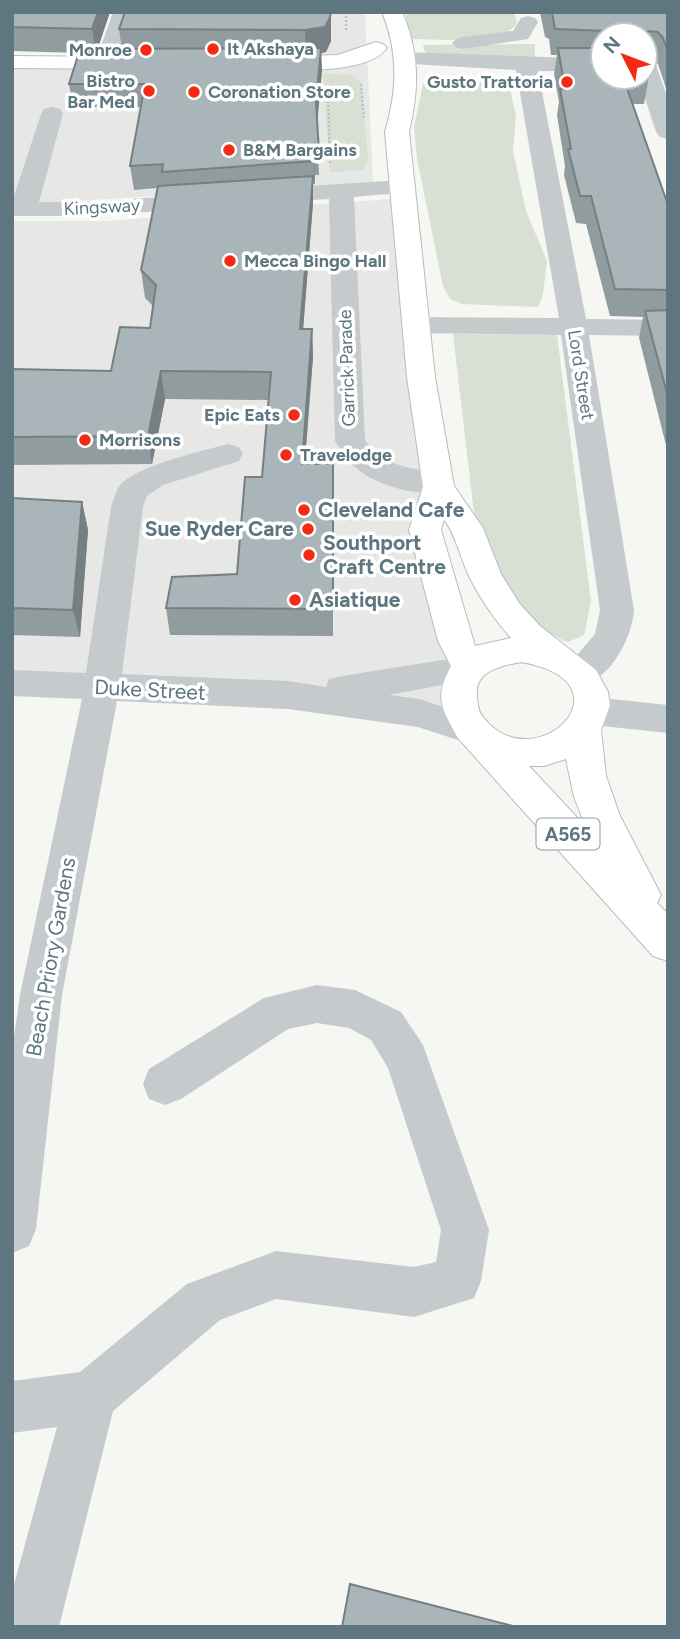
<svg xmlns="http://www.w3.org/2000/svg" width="680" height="1639" font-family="Figtree,sans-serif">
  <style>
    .built { fill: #e7e7e6 }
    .green { fill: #d8dfd3 }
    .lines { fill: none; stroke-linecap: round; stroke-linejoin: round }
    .major-casing { stroke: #b8bdc0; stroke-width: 2 }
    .highway-casing { stroke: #b7bcbe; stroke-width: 2 }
    .path { stroke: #bec1c3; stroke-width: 2.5; stroke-dasharray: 2 2; stroke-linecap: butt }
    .minor { fill: #c5cacc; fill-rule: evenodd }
    .major { fill: #fff; fill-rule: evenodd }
    .highway { fill: #fff; fill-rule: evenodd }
    .wall { fill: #919c9e }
    .shaded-wall { fill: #767f81 }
    .building { fill: #a9b5b8; stroke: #767f81; stroke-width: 2 }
    .poi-dot { fill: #f42a15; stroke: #fff; stroke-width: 2.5 }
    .labels { text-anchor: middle; stroke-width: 7; stroke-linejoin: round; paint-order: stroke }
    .far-poi-label { font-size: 18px; font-weight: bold; fill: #5e7680; stroke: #fff; text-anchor: start }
    .far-street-label { font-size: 18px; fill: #5e7680; stroke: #fff }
    .shield { fill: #fff; stroke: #8e9fa6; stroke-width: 2 }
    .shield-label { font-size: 19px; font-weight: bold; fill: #5e7680 }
    .poi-label { font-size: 21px; font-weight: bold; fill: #5e7680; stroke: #fff; text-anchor: start }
    .street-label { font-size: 21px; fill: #5e7680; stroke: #fff }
  </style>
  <rect width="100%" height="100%" fill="#f6f6f2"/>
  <!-- built -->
  <path class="built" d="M131 12H365L373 183 57 202 12 201V63L113 60Z
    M403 198 425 530 455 641 449 718 12 683V221H108Z"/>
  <!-- green -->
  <path class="green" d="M405 12H514L517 22C508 46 433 39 410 39Z
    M535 44V57L510 60 426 55 423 45Z
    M323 73 351 75 361 83 368 160 363 170 330 172Z
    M494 77 510 88 516 117 513 151 526 211 547 261 543 295 538 307 462 304 450 299 443 286 417 159 414 127 423 84Z
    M453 334 557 335 591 601 584 635 568 642C513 620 493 564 474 513Z"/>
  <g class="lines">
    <!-- major casing -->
    <g class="major-casing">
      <path id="major" d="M376 42 383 44 387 48C368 74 299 70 270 69L262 68 259 63 262 58 270 57 338 55Z
        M12 56 129 57 137 58 140 63 137 68 129 69 12 68Z"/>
    </g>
    <!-- highway casing -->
    <g class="highway-casing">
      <path id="highway" d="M382 12H402C420 52 419 90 409 132L435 377 454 486 483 528 501 574 519 603 540 626 596 670 608 692 610 705 601 730 606 776 620 816 661 895 657 903 668 914V961L653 956 458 738C441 707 434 699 451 666L438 641 409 530 423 487 407 377 385 132C397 91 399 53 382 12ZM444 519C456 536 460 556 468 574 479 597 494 619 511 638L475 646 441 530ZM521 662C637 682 535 783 483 717 478 711 478 705 477 697 474 671 500 666 521 662ZM566 759 574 797 586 827 529 766H544Z"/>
    </g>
    <!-- path -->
    <path class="path" d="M346 12V32
      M361 84 364 120
      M328 89 330 165"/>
    <!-- minor -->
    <path class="minor" d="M113 12H133L117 63 114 68H98L95 63Z
      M528 16 535 18 538 22 528 39 463 49 456 47 452 43 456 39 463 37 513 31 521 18Z
      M403 52 603 59V71H538L586 319 668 320V336L589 335 634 610C632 641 603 695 567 683L561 674 595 634 600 610 561 335 416 333 406 331 402 325 406 319 416 317 559 318 516 70 395 63 392 58 395 53Z
      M645 59 653 60 656 65 668 99V139L660 137 656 132 638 77H645Z
      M52 107 60 109 63 114 39 202H86L204 194 213 196 216 201 213 206 204 208 86 216H12V202L41 114 44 109Z
      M402 180 411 182 414 187 411 192 354 197 365 440C387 471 417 467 449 476L453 483 449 490C421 498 377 487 355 467 347 460 341 450 335 441L329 199 261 203 252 201 249 196 252 191 261 189Z
      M228 444 239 447 243 454 239 461 163 485 147 496 143 507 122 674 288 681 326 687 329 679 342 676 468 656 480 660 486 669 480 678 389 695 419 699 486 721 491 731 486 741 473 745 418 727 288 709 117 701 62 995 36 1229 29 1246 12 1253V1051L20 995 82 699 12 696V670L86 673 111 507C114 499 116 488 123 482 142 465 202 451 228 444Z
      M592 697 668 705V733L592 725 579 721 574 711 579 701Z
      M317 985 355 990 401 1012 423 1045 489 1230 481 1281 474 1298 414 1317 276 1299 220 1320 113 1411 59 1627H12V1592L57 1427 12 1433V1381L80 1372 187 1284 276 1251 414 1267 436 1262 441 1230 388 1068 371 1040 349 1028 317 1023 288 1029 181 1099 165 1105 149 1099 143 1084 149 1069 264 998Z"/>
    <!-- major -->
    <use href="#major" class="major"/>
    <!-- highway -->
    <use href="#highway" class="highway"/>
  </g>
  <!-- wall -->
  <path class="wall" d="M12 12H110L97 49H122L119 29 331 12V41L326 52 321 53 322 70 317 120 319 175H315V184H313V203L303 329H312L313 357 305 464H333V636L170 635 166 608 237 574 262 477 268 400 165 399 152 464 12 465V369L111 371 150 328 153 306 145 298 141 270 157 188 134 190 130 166 141 107H73L69 84 79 53 12 51Z
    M540 12H668V94L658 64 653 57H646L645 61V35H603V77H649L644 104H633L668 205V453L639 338 643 317 610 316 586 224 576 223 564 175 565 166 557 115 559 102 554 74 557 55H551L549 39 545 37Z
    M12 498 82 502 88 530 80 637 12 635Z"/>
  <!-- shaded-wall -->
  <path class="shaded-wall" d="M98 12H110L96 54 92 29Z
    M331 12V41L326 52 321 53 322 70 317 126 306 54 305 30Z
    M315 152V184L314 161Z
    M313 176V203L301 356 300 329Z
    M312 329 313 357 302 491V464Z
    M161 371 165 399 152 464 148 436Z
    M82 502 88 530 80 637 73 610Z"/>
  <!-- building -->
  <path class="building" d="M12 12H98L92 29 12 27Z
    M125 12H331L330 17 325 27 305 30 119 29Z
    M550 12H668V51L663 38 658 32 648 31 647 48 645 50V35H610V33L607 31 555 29 552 13Z
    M321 48 316 103 319 152H315L314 161 162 172 163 164 130 166 145 84H69L80 49Z
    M558 48H603V77H645V65L649 77H623L668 205V290L615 289 591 196H580L568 149H571L560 89H565Z
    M313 176 300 329H312L302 464H333V609L166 608 172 577 237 574 245 477H262L271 372 161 371 148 436 12 437V369L111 371 120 327 150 328 156 285 141 270 158 186Z
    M668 310V397L645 311Z
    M12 498 82 502 73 610 12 608Z
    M350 1584 517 1627H342Z"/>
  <!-- markers -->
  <g class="poi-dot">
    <circle cx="213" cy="49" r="7"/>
    <circle cx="146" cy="50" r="7"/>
    <circle cx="567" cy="82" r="7"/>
    <circle cx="149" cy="91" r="7"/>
    <circle cx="194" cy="92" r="7"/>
    <circle cx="229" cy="150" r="7"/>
    <circle cx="230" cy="261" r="7"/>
    <circle cx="294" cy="415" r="7"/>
    <circle cx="85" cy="440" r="7"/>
    <circle cx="286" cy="455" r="7"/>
    <circle cx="304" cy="510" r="7"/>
    <circle cx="308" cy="529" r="7"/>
    <circle cx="309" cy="555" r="7"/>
    <circle cx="295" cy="600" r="7"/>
  </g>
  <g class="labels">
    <!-- far-poi labels -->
    <g class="far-poi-label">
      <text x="227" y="55">It Akshaya</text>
      <text x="132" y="56" text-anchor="end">Monroe</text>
      <text x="135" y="87" text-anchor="end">Bistro<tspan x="135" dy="21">Bar Med</tspan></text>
      <text x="553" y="88" text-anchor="end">Gusto Trattoria</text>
      <text x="208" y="98">Coronation Store</text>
      <text x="243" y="156">B&amp;M Bargains</text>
      <text x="244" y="267">Mecca Bingo Hall</text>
      <text x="280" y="421" text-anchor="end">Epic Eats</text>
      <text x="99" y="446">Morrisons</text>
      <text x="300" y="461">Travelodge</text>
    </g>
    <!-- far-street labels -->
    <g class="far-street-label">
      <text transform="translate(102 207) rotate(-3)" y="6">Kingsway</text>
      <text transform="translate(347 368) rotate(-92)" y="6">Garrick Parade</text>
      <text transform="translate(581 375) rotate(81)" y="6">Lord Street</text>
    </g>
    <!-- shield labels -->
    <rect class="shield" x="536.5" y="818.5" width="63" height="31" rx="5"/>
    <g class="shield-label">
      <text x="568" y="841">A565</text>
    </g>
    <!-- poi labels -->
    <g class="poi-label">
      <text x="318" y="517">Cleveland Cafe</text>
      <text x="294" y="536" text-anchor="end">Sue Ryder Care</text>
      <text x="323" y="550">Southport<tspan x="323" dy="24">Craft Centre</tspan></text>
      <text x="309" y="607">Asiatique</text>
    </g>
    <!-- street labels -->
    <g class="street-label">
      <text transform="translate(150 690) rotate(3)" y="7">Duke Street</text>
      <text transform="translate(51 957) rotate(-80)" y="7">Beach Priory Gardens</text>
    </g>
  </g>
  <!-- border -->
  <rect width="680" height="1639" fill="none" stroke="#5e7680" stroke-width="28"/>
  <!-- north arrow -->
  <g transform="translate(624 56) rotate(312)"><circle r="33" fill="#ffffff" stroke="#bfc8cc" stroke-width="2"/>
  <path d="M0-5L12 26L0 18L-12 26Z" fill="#f42a15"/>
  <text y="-10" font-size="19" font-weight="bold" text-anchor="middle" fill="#5e7680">N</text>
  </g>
</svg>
